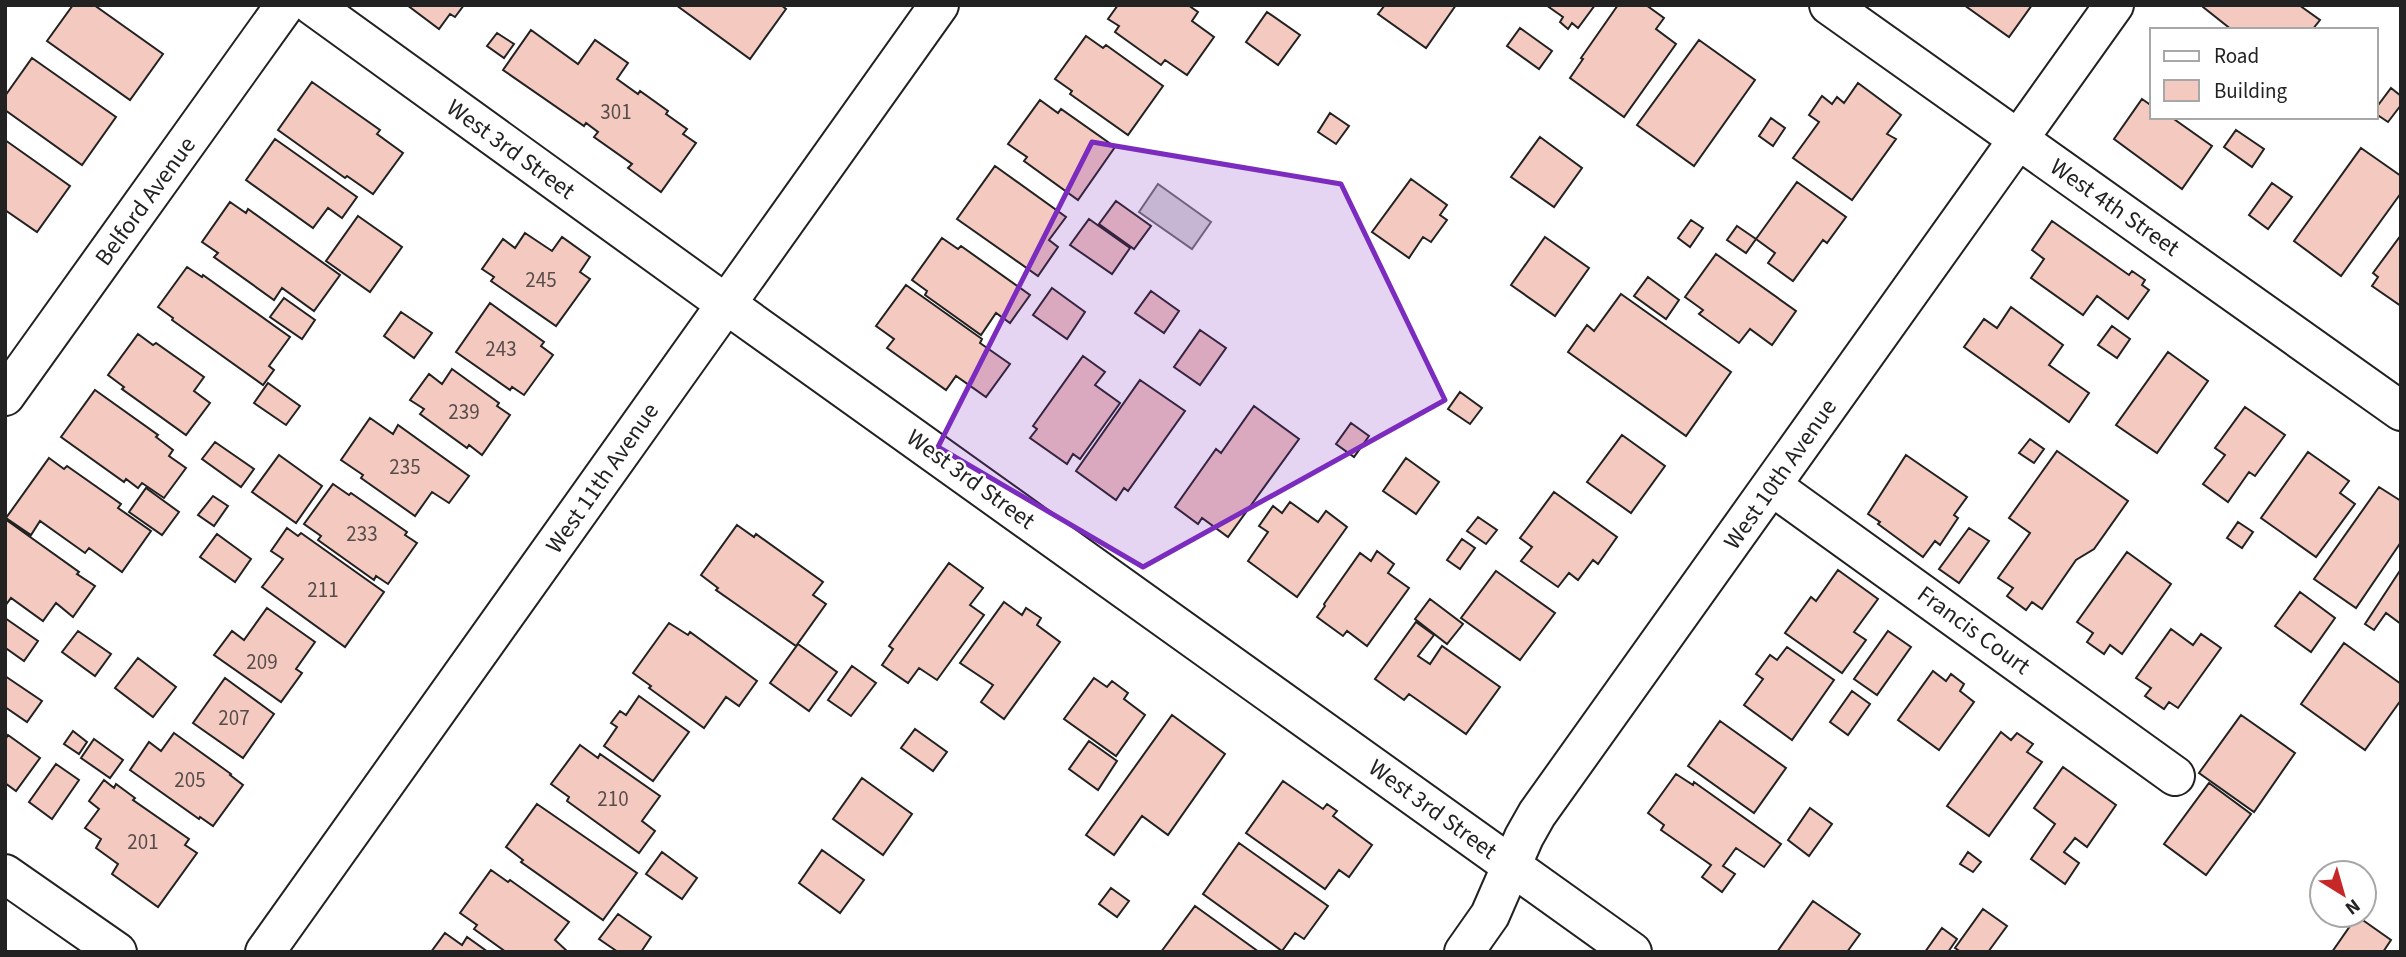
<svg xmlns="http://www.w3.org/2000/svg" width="2406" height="957" font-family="'Source Sans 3',sans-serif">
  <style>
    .water { fill: #d9d9d9; stroke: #6f6f6f; stroke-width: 2 }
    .building { fill: #f3c9c0; stroke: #222; stroke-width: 2 }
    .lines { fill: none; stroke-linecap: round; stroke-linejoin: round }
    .minor-casing { stroke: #222; stroke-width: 42 }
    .minor { stroke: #fff; stroke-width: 38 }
    .marked { fill: #7b2cbf; fill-opacity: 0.2; stroke: #7b2cbf; stroke-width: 5; stroke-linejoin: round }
    .labels { text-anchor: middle; stroke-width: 5; stroke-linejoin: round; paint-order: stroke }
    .number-label { font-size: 21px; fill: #564c4a }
    .street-label { font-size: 24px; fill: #222; stroke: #fff }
  </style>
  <rect width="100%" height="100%" fill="#fff"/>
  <!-- water -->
  <path class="water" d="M1158 184 1211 222 1192 249 1139 212Z"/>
  <!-- building -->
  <path class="building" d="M73 5H94L163 54 130 100 47 41Z
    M407 5H464L455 17 450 14 439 29Z
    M676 5H781L786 9 750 59Z
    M1118 5H1188L1198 12 1192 21 1214 37 1187 75 1165 60 1161 65 1115 32 1119 26 1108 19Z
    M1385 5H1456L1426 48 1378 14Z
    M1546 5H1595L1578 28 1572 23 1568 29 1560 22 1563 17Z
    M1618 5H1646L1664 18 1656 29 1676 44 1624 117 1570 78 1583 59 1581 58Z
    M1964 5H2032L2009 37Z
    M2204 5H2299L2320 20 2312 30H2232L2203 7Z
    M1267 12 1300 35 1278 65 1246 42Z
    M1520 28 1552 51 1539 69 1507 46Z
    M531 30 578 64 595 40 628 63 617 79 638 94 640 91 668 111 666 114 687 129 683 134 696 143 661 192 628 168 632 164 594 137 598 132 586 123 584 126 503 70Z
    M497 33 514 44 504 58 487 46Z
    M1086 36 1103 48 1106 45 1163 86 1128 135 1070 94 1072 91 1055 79Z
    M1699 40 1755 80 1694 166 1637 125Z
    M32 58 116 117 82 165 5 110V96Z
    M312 82 380 130 377 134 403 153 373 194 347 176 345 178 278 130Z
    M1858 83 1901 115 1887 134 1896 139 1852 200 1793 158 1819 122 1809 115 1822 96 1832 104 1837 97 1844 103Z
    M2391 88 2401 96V105L2388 122 2376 114V108Z
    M2142 99 2152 106V117H2171L2212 146 2182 189 2114 139Z
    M1040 100 1058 113 1061 109 1115 147 1078 200 1024 161 1027 157 1008 144Z
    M1330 113 1349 126 1336 144 1318 132Z
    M1771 118 1785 128 1773 146 1759 136Z
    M2236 130 2264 149 2252 167 2224 147Z
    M1540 137 1582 168 1554 207 1511 177Z
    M275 139 357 197 342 218 328 208 313 228 246 180Z
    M5 140 70 186 37 232 5 210Z
    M2361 148 2401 176V193L2341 276 2294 241Z
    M995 166 1066 217 1049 240 1058 247 1038 276 957 219Z
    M1411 179 1447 205 1440 215 1447 220 1431 242 1423 237 1409 258 1372 232Z
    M1797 182 1846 217 1827 243 1823 240 1793 281 1768 263 1775 253 1756 239Z
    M2272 183 2292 197 2268 229 2249 215Z
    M1116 201 1151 226 1134 249 1099 224Z
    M230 202 246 213 248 209 340 275 314 311 282 288 274 300 214 257 218 253 202 242Z
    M358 216 402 247 370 292 326 261Z
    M1089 219 1130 248 1112 274 1070 245Z
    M1691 220 1703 228 1690 247 1678 238Z
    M2052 221 2129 275 2132 271 2145 280 2142 285 2149 290 2128 319 2097 296 2083 315 2031 278 2044 259 2032 250Z
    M1737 226 1756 239 1746 253 1727 240Z
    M525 233 552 251 562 237 590 257 580 272 590 279 556 326 491 281 494 277 482 269 503 239 515 248Z
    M2401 235V306L2372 286 2378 277 2373 273Z
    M1545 237 1589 268 1555 316 1511 285Z
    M942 238 958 249 961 246 1030 295 1010 323 996 313 981 335 925 295 927 291 912 280Z
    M1716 254 1796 311 1772 345 1750 329 1739 343 1699 314 1703 310 1685 297Z
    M187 267 202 277 203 275 290 337 269 366 274 370 263 385 172 320 173 318 158 307Z
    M1648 277 1679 300 1666 319 1634 296Z
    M906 285 982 339 980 343 1010 364 986 397 956 376 946 390 887 348 894 339 876 326Z
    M1052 288 1085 312 1067 339 1033 315Z
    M1151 291 1179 311 1164 333 1135 313Z
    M1621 294 1731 372 1686 436 1568 352 1587 325 1594 331Z
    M284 298 315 320 302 339 270 317Z
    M490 303 544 342 541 346 553 355 524 395 512 387 510 390 456 352Z
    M2011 307 2063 345 2049 365 2089 393 2069 422 1964 347 1984 319 1997 328Z
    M401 312 432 333 414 358 384 336Z
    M2112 326 2130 339 2117 358 2098 345Z
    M1200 330 1226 348 1200 385 1174 367Z
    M138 334 153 345 156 343 204 377 194 391 210 403 186 435 122 389 124 387 108 375Z
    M2168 352 2208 381 2157 453 2116 425Z
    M1083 356 1105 372 1095 385 1120 403 1080 459 1073 454 1067 464 1030 438 1037 429 1033 426Z
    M452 369 499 403 497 406 510 415 482 455 469 445 467 448 420 414 424 409 410 400 429 374 442 384Z
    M1140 380 1185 411 1128 491 1124 488 1116 500 1076 471Z
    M268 383 300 406 286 425 254 403Z
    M95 390 158 435 156 437 173 450 169 456 186 468 164 498 142 483 138 488 126 479 124 482 61 437Z
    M1460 392 1482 408 1470 424 1448 409Z
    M1254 406 1299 439 1228 537 1202 518 1198 524 1175 507 1216 449 1221 453Z
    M2245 407 2285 435 2255 476 2249 472 2228 502 2203 484 2225 455 2215 448Z
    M370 418 393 434 398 425 469 476 449 503 432 492 415 516 361 478 363 475 341 460Z
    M1351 423 1369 436 1354 457 1336 444Z
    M1622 435 1665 466 1631 513 1587 482Z
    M2030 439 2044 449 2034 463 2019 453Z
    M215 442 254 469 241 487 202 459Z
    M2057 451 2128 501 2094 549 2076 560 2042 609 2032 602 2026 610 2007 596 2013 588 1998 578 2030 533 2009 518Z
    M2308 452 2349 481 2340 493 2355 504 2316 557 2261 518Z
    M279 455 322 486 296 523 252 492Z
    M1906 455 1967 497 1954 515 1958 518 1940 545 1935 541 1923 557 1878 524 1880 522 1868 514Z
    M49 458 64 469 67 466 121 504 118 508 151 531 122 572 89 548 85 553 40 521 31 535 6 518Z
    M1406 458 1439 482 1416 514 1383 491Z
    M333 484 349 495 351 493 407 532 405 535 417 543 388 584 376 576 374 580 318 540 321 536 304 524Z
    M2379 487 2401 501V542L2356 608 2314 579Z
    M146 488 179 512 162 535 129 512Z
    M1554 492 1617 537 1598 564 1593 560 1578 580 1569 573 1558 587 1521 561 1532 547 1520 538Z
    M213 496 228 506 214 526 198 515Z
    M1290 502 1318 522 1326 511 1347 527 1297 597 1248 561 1268 532 1259 526 1273 506 1282 513Z
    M1478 517 1497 530 1486 544 1467 531Z
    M5 519 79 572 77 574 95 586 73 617 56 603 43 621 11 598 5 606Z
    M2238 522 2253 532 2242 548 2227 538Z
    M737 525 754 537 756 534 823 582 813 595 826 604 796 646 716 590 718 588 701 575Z
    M287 528 298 536 301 533 384 592 345 647 262 587 283 559 271 551Z
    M1969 528 1989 541 1959 583 1939 569Z
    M217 534 251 559 235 582 200 557Z
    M1462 539 1475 548 1460 569 1447 560Z
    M1377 551 1394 564 1388 573 1409 588 1367 646 1347 631 1343 636 1317 617 1325 606 1324 604 1360 553 1371 561Z
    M2127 552 2171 584 2122 654 2110 645 2104 654 2087 642 2093 633 2077 622Z
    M949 563 983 588 970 605 984 615 937 680 919 668 908 683 882 665 893 649 889 646Z
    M2401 569V624L2386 613 2374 630 2365 624Z
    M1838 570 1878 599 1854 632 1866 640 1842 673 1785 633 1811 597 1816 601Z
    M1496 571 1555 613 1520 660 1461 618Z
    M2300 592 2335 618 2311 652 2275 626Z
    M1430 599 1463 624 1447 644 1415 619Z
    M1004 602 1022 615 1026 608 1041 618 1037 625 1060 642 1004 719 981 702 993 685 960 663Z
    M267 608 315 642 296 669 302 673 281 702 214 655 232 631 244 640Z
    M5 618 38 641 24 661 7 649 5 651Z
    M1416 622 1434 635 1418 656 1430 664 1442 646 1500 687 1466 734 1409 694 1404 700 1375 679Z
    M669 623 688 635 690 632 757 681 739 706 726 697 704 728 649 688 651 686 633 673Z
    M2171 629 2193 645 2201 634 2221 648 2178 708 2169 702 2164 709 2145 696 2151 688 2136 678Z
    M78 631 111 654 95 676 62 652Z
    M1888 631 1911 647 1877 695 1854 679Z
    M2344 643 2401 684V700L2365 750 2301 704Z
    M798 644 837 672 809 711 770 683Z
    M1787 647 1834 680 1792 740 1744 705 1763 679 1756 674 1770 655 1777 660Z
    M138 658 176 687 153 717 115 688Z
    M852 666 876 683 851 716 828 700Z
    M1933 671 1946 681 1951 674 1964 684 1960 691 1974 702 1939 750 1898 720Z
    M5 676 42 701 27 722 5 707Z
    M225 678 274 714 243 758 193 723Z
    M1094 678 1107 687 1112 681 1128 693 1124 699 1145 715 1116 756 1064 719Z
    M1852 691 1870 704 1848 735 1830 722Z
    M639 696 689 732 653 781 604 746 617 727 611 723 620 711 626 715Z
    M1172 715 1225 754 1168 835 1142 816 1114 855 1086 835Z
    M2241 715 2295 753 2254 812 2199 773Z
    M1720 721 1786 768 1754 813 1688 766Z
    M915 729 947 752 933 771 901 748Z
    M73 731 87 742 79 754 64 744Z
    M2001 732 2011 740 2017 733 2033 744 2027 752 2042 762 1989 836 1947 806Z
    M174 733 231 774 230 775 243 785 213 826 200 817 199 819 130 770 149 742 161 751Z
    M8 735 40 758 16 791 5 783V740Z
    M94 739 123 760 110 778 81 758Z
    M1089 741 1117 761 1098 790 1069 769Z
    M580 745 598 758 600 754 660 796 642 821 655 831 639 853 567 801 569 797 551 784Z
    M56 764 79 780 52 819 29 802Z
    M2063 767 2116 805 2087 847 2075 838 2064 852 2079 863 2065 884 2031 859 2055 824 2034 808Z
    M1676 774 1693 785 1694 782 1781 844 1764 867 1736 848 1723 866 1735 874 1722 892 1702 877 1711 865 1661 830 1664 825 1648 813Z
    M862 778 912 814 883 855 833 819Z
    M104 780 114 788 116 784 135 798 133 800 189 839 185 845 197 853 158 907 112 874 118 864 96 848 101 839 85 828 99 809 89 801Z
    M1283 781 1323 809 1327 804 1337 811 1333 816 1372 845 1349 877 1339 870 1325 889 1246 833Z
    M2209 783 2251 814 2206 875 2164 844Z
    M537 804 637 873 603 920 521 862 523 860 506 847Z
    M1810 808 1832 824 1809 856 1788 840Z
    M1239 843 1328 906 1304 939 1295 933 1282 951 1203 894Z
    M822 850 864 880 840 913 799 883Z
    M662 852 697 878 682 899 646 874Z
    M1968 852 1981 862 1973 872 1960 864Z
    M491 870 508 882 510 880 569 922 555 940 568 952H506L474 929 477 925 460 913Z
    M1111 888 1129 901 1117 917 1099 904Z
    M1813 901 1860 934 1847 952H1777Z
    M1195 906 1259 952H1161Z
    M1983 909 2007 926 1988 952H1961L1955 948Z
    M618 914 651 937 641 952H618L599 939Z
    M2357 916 2391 940 2383 952H2332Z
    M1942 928 1957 939 1948 952H1925Z
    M445 933 462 945 467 937 488 952H431Z"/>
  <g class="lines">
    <!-- minor casing -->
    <g class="minor-casing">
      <path id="minor" d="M312 5 726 304 1632 952
        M1829 5 2401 411
        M5 396 285 5
        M1772 486 2175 776
        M5 874 117 952
        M265 952 939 5
        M1464 952 1490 915 1524 837 1537 814 2114 5"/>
    </g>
    <!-- minor -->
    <use href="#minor" class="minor"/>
  </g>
  <!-- marked area -->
  <path class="marked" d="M1092 142 1341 184 1445 400 1143 567 938 447Z"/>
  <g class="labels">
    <!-- number labels -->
    <g class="number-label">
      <text x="616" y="119">301</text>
      <text x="541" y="287">245</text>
      <text x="501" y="356">243</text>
      <text x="464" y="419">239</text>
      <text x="405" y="474">235</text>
      <text x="362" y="541">233</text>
      <text x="323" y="597">211</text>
      <text x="262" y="669">209</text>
      <text x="234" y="725">207</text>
      <text x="190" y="787">205</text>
      <text x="613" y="806">210</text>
      <text x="143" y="849">201</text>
    </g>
    <!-- street labels -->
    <g class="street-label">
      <text transform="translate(511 149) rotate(36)" y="8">West 3rd Street</text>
      <text transform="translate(145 201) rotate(-54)" y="8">Belford Avenue</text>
      <text transform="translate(2115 207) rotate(35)" y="8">West 4th Street</text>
      <text transform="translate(1780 474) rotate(-55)" y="8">West 10th Avenue</text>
      <text transform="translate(602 478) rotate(-55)" y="8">West 11th Avenue</text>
      <text transform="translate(971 479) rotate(36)" y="8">West 3rd Street</text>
      <text transform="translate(1974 630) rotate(36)" y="8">Francis Court</text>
      <text transform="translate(1433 809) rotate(36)" y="8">West 3rd Street</text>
    </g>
  </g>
  <!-- border -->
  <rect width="2406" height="957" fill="none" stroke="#222222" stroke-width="14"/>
  <!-- legend -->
  <rect x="2150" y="28" width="228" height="91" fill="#ffffff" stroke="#a7a7a7" stroke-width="2"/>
  <rect x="2164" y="51" width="35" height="10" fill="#ffffff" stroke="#a7a7a7" stroke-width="2"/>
  <text x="2214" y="63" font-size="21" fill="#222222">Road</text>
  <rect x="2164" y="80" width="35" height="21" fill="#f3c9c0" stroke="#a7a7a7" stroke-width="2"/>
  <text x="2214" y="98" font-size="21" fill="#222222">Building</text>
  <!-- north arrow -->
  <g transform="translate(2343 894) rotate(143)"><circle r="33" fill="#ffffff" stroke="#a7a7a7" stroke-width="2"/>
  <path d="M0-5L12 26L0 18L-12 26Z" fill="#c62828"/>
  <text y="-10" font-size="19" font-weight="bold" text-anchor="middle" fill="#222222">N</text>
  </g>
</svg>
